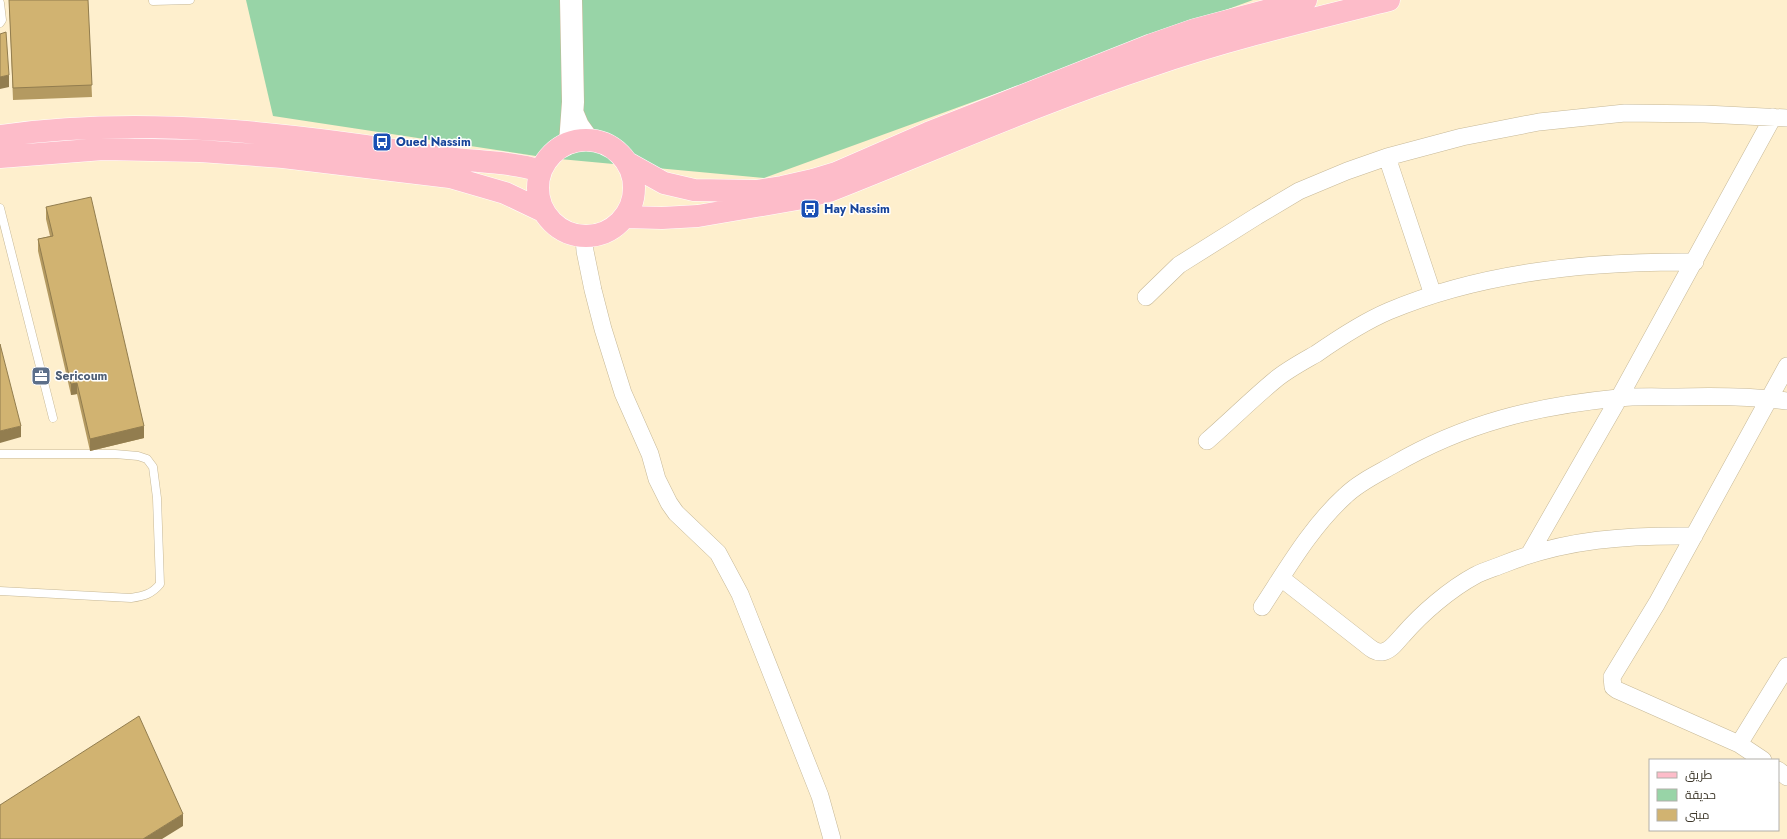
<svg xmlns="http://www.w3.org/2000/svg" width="1787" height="839" font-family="Jost,Cairo,sans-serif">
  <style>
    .green { fill: #98d4a7 }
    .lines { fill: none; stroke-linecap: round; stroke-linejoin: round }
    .lane-casing { stroke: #c6b897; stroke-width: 9 }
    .street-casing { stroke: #c6b897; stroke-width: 18 }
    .secondary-casing { stroke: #c6b897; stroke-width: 23 }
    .primary-casing { stroke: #fff; stroke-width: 23 }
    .lane { stroke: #fff; stroke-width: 8 }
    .street { stroke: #fff; stroke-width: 17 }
    .secondary { stroke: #fff; stroke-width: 22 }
    .primary { stroke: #fdbcc9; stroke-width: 22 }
    .wall { fill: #b49a61 }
    .shaded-wall { fill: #927d4f }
    .building { fill: #d1b371; stroke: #927d4f }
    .labels { text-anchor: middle; stroke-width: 3; stroke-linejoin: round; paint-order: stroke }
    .transit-label { font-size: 12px; font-weight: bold; fill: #164399; stroke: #fff; text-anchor: start }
    .service-label { font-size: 12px; font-weight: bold; fill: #4e5e75; stroke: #fff; text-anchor: start }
  </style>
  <rect width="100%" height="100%" fill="#feefcd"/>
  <!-- green -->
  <path class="green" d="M246 0H1253L764 178 549 158 273 116Z"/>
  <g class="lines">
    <!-- lane casing -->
    <g class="lane-casing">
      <path id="lane" d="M153 0V1L190 0
        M0 3 2 20 0 23
        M0 208 53 418
        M0 454H115L138 456 147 459 153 467 157 498 160 584C152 594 144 596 131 598L0 591"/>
    </g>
    <!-- street casing -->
    <g class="street-casing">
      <path id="street" d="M1387 157 1433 295
        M584 237 585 251 593 290 603 329 623 393 650 454 657 479 669 503 676 513 718 553 740 594 820 796 832 839
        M1146 297 1179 265 1257 216 1299 191 1347 171 1387 157 1462 137 1539 122 1625 113 1705 114 1787 118
        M1207 441C1230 421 1252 399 1275 380 1287 370 1302 362 1316 354 1339 338 1363 322 1389 311 1484 271 1592 261 1695 262
        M1530 553 1619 398 1773 117
        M1281 578 1364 643C1369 647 1375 653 1382 652 1391 651 1397 641 1403 635 1422 613 1450 589 1476 575 1484 571 1494 568 1504 564 1565 539 1629 535 1694 536
        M1262 607C1287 569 1311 527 1345 496 1358 483 1377 474 1393 465 1465 423 1536 406 1618 398 1637 396 1658 397 1678 397 1714 396 1751 396 1787 401
        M1739 744 1787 666
        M1763 760 1739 744 1617 690 1613 687 1612 677 1657 603 1787 366
        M1778 770 1787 777"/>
    </g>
    <!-- secondary casing -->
    <g class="secondary-casing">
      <path id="secondary" d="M573 114 578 126 588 140
        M570 143 573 102 571 0"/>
    </g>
    <!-- primary casing -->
    <g class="primary-casing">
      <path id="primary" d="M0 136C146 115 295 134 440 157 473 162 509 161 541 171
        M538 188a48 48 0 1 1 96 0a48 48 0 1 1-96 0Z
        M0 157 103 149 200 151 283 157 450 177 505 193 543 211
        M628 163 664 183 694 190 756 191 782 187 813 180 836 173 928 133 1151 45 1194 30 1306 0
        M625 217 662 218 698 216 803 198 829 191C936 149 1041 102 1150 66 1228 39 1309 20 1389 0"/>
    </g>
    <!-- lane -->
    <use href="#lane" class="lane"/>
    <!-- street -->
    <use href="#street" class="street"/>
    <!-- secondary -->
    <use href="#secondary" class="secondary"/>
    <!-- primary -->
    <use href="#primary" class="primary"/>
  </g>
  <!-- wall -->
  <path class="wall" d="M9 0H88L92 97 13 100Z
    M46 207 144 438 90 451 77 394 71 395 38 251V239L50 236 46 219Z"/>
  <!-- shaded-wall -->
  <path class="shaded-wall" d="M9 75V87L0 89V77Z
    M77 383V394L71 395V384Z
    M21 426V437L0 443V431Z
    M144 426V438L90 451V439Z
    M183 814V826L162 839H143Z"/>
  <!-- building -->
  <path class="building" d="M9 0H88L92 85 13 88Z
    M6 32 9 75 0 77V34Z
    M91 197 144 426 90 439 77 383 71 384 38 239 53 236 46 207Z
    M0 344 21 426 0 431Z
    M139 716 183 814 143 839H0V805Z"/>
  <!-- icons -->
  <defs>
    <g id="bus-square" transform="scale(1)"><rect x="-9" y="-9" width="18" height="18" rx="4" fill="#1a4fb4" stroke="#fff"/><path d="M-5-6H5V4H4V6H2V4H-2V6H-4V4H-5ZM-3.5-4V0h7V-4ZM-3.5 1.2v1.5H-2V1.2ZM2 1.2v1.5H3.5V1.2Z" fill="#fff"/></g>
    <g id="office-square" transform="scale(1)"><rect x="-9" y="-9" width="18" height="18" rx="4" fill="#5c6f8a" stroke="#fff"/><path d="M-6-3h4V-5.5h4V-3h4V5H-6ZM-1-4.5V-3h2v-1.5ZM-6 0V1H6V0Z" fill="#fff"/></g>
  </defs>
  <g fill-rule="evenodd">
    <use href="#bus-square" x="382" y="142"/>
    <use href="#bus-square" x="810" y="209"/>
    <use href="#office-square" x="41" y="376"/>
  </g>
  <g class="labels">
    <!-- transit labels -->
    <g class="transit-label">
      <text x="396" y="146">Oued Nassim</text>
      <text x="824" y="213">Hay Nassim</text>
    </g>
    <!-- service labels -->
    <g class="service-label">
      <text x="55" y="380">Sericoum</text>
    </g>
  </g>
  <!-- legend -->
  <rect x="1649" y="759" width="130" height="72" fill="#ffffff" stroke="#b1afaa"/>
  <rect x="1657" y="772" width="20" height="6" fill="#fdbcc9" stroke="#b1afaa"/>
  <text x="1685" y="779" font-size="12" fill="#3d372a">طريق</text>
  <rect x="1657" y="789" width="20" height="12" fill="#98d4a7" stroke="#b1afaa"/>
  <text x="1685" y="799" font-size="12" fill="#3d372a">حديقة</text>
  <rect x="1657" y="809" width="20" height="12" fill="#d1b371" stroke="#b1afaa"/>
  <text x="1685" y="819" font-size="12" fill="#3d372a">مبنى</text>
</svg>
